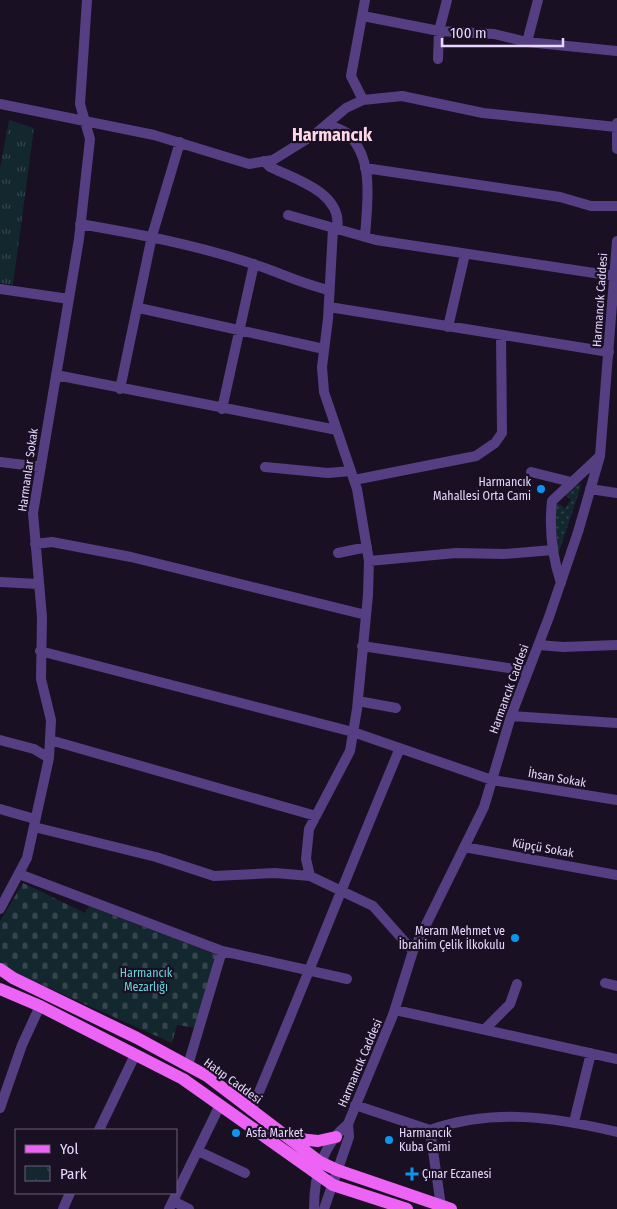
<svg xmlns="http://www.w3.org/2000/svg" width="617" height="1209" font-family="'Fira Sans Condensed',sans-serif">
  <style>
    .grass { fill: url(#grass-dots) }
    .cemetery { fill: url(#cemetery-stones) }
    .park { fill: url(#park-tufts) }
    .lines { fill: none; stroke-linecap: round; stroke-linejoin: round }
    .minor { stroke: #553e81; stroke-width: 10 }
    .major { stroke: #ed63f6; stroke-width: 12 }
    .poi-dot { fill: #0d94f1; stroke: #1a1024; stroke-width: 2 }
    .labels { text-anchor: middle; stroke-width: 4.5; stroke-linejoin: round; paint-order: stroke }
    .street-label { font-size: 12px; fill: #e6d6fd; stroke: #1a1024 }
    .poi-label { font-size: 12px; fill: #e6d6fd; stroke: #1a1024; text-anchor: start }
    .park-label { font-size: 12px; fill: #65d3d9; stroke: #1a1024 }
    .district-label { font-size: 18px; font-weight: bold; fill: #fdd8e4; stroke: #1a1024 }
  </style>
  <defs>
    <pattern id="grass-dots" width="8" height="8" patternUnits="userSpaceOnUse" patternTransform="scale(1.25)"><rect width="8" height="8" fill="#13272e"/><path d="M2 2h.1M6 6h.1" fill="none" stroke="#35464d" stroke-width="1.8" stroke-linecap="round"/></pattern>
    <pattern id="cemetery-stones" width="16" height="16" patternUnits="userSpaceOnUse" patternTransform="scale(1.25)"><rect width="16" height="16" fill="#13272e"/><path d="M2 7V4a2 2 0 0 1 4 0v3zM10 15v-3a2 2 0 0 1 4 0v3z" fill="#35464d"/></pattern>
    <pattern id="park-tufts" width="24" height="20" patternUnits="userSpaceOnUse" patternTransform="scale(1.25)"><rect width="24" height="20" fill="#13272e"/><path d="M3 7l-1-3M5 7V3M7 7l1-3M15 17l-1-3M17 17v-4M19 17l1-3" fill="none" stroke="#35464d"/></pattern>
  </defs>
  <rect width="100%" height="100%" fill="#1a1024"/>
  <!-- grass -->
  <path class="grass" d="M580 483 581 486 558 555 554 515 557 503 565 508 571 500 564 494Z"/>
  <!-- cemetery -->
  <path class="cemetery" d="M23 883 85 913 89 906 217 955 196 1028 177 1025 172 1043 11 971 0 964V921Z"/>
  <!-- park -->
  <path class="park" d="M9 120 34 128 13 285 0 283V168Z"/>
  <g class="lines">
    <!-- minor -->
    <path class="minor" d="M363 16 439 31 494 34 527 42 617 51
      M527 42 538 0
      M438 59 439 31 447 0
      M363 100 351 76 365 0
      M0 104 154 135 249 164 273 160 315 134 346 108 363 100 402 96 483 113 616 127
      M617 123V149
      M327 124C333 127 343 129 348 134 375 160 367 203 365 237
      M264 161 270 167C295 179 344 193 337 230
      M365 168 560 197 591 206H617
      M288 215 376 240 614 276
      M80 224C138 234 197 245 253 264 279 272 302 284 329 290
      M0 289 69 299
      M329 307 609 352
      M139 308 324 349
      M448 327 465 254
      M56 375 337 430
      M120 389 152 236 180 142
      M222 409 254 264
      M0 462 41 467
      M265 467 328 473 351 471
      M531 472 571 482
      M354 480 476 456 495 443 502 433 501 335
      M590 489 617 493
      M35 544 52 542 131 557 366 615
      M338 553 367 547
      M369 561 456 553 504 554 553 550
      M0 582 38 584
      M561 583C552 556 549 529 552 501L599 457
      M539 645 563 647 617 645
      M362 646 528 671
      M40 651 353 732 492 780 617 800
      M358 701 396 708
      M511 716 617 723
      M0 740 34 749 49 758
      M50 740 316 816
      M0 809 35 819
      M34 827 156 857 214 876 275 873 310 876 373 906 413 951
      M464 847 617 875
      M19 874 222 951 347 979
      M310 876 306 859 309 829 350 751 357 709 368 595 369 561 357 489 324 392 322 367 328 319 333 229
      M0 909 27 858 49 758 51 720 41 679 42 617 33 513 79 239 90 139 80 104 87 0
      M605 983 617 986
      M395 1010 617 1059
      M485 1029 510 1004 517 984
      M188 1065 222 951
      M355 1105 430 1130 441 1206
      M0 1108 22 1045 40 1006
      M251 1111C302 991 349 869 400 748
      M574 1122 591 1053
      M99 1130 135 1055
      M430 1130C493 1108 554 1117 617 1132
      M198 1151 245 1173
      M173 1201 189 1209
      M63 1209 70 1193
      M169 1209 220 1105
      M314 1209C314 1176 322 1145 348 1124
      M324 1209 349 1137 348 1124 393 1015 413 951 484 807 511 716 549 617 578 532 600 456 617 241"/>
    <!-- major -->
    <path class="major" d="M0 969 13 978 137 1038 207 1076 320 1162 337 1170 451 1209
      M0 989 40 1006 183 1079 333 1185 407 1209
      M289 1138 318 1141 336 1137"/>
  </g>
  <!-- markers -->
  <g class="poi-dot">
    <circle cx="541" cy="489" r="5"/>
    <circle cx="515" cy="938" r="5"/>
    <circle cx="236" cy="1133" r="5"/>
    <circle cx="389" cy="1140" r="5"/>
    <path d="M409.5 1166.5h5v5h5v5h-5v5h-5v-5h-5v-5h5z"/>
  </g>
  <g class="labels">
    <!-- street labels -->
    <g class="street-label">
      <text transform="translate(600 300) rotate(-86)" y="4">Harmancık Caddesi</text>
      <text transform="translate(28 470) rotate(-82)" y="4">Harmanlar Sokak</text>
      <text transform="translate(509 689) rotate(-70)" y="4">Harmancık Caddesi</text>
      <text transform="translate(557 778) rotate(10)" y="4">İhsan Sokak</text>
      <text transform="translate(543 848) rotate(10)" y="4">Küpçü Sokak</text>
      <text transform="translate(360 1063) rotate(-67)" y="4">Harmancık Caddesi</text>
      <text transform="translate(233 1081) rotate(36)" y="4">Hatıp Caddesi</text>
    </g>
    <!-- poi labels -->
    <g class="poi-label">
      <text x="531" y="486" text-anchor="end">Harmancık<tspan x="531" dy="14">Mahallesi Orta Cami</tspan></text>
      <text x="505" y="935" text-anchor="end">Meram Mehmet ve<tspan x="505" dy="14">İbrahim Çelik İlkokulu</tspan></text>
      <text x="246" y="1137">Asfa Market</text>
      <text x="399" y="1137">Harmancık<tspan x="399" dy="14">Kuba Cami</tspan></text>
      <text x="422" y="1178">Çınar Eczanesi</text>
    </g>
    <!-- park labels -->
    <g class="park-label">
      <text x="146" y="977">Harmancık<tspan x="146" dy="14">Mezarlığı</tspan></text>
    </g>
    <!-- district labels -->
    <g class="district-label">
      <text x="332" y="141">Harmancık</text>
    </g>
  </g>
  <!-- legend -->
  <rect x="15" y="1129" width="162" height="65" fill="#1a1024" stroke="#6c5f7b"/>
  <rect x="25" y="1145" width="25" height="8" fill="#ed63f6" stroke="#6c5f7b"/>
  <text x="60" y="1154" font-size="15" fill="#e6d6fd">Yol</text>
  <rect x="25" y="1166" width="25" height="15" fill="url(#park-tufts)" stroke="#6c5f7b"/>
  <text x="60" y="1179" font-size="15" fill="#e6d6fd">Park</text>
  <!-- scale -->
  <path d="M442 38v8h121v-8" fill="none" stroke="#e6d6fd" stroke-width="2.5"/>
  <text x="450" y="38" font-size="15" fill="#e6d6fd" stroke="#1a1024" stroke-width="4" paint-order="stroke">100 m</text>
</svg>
